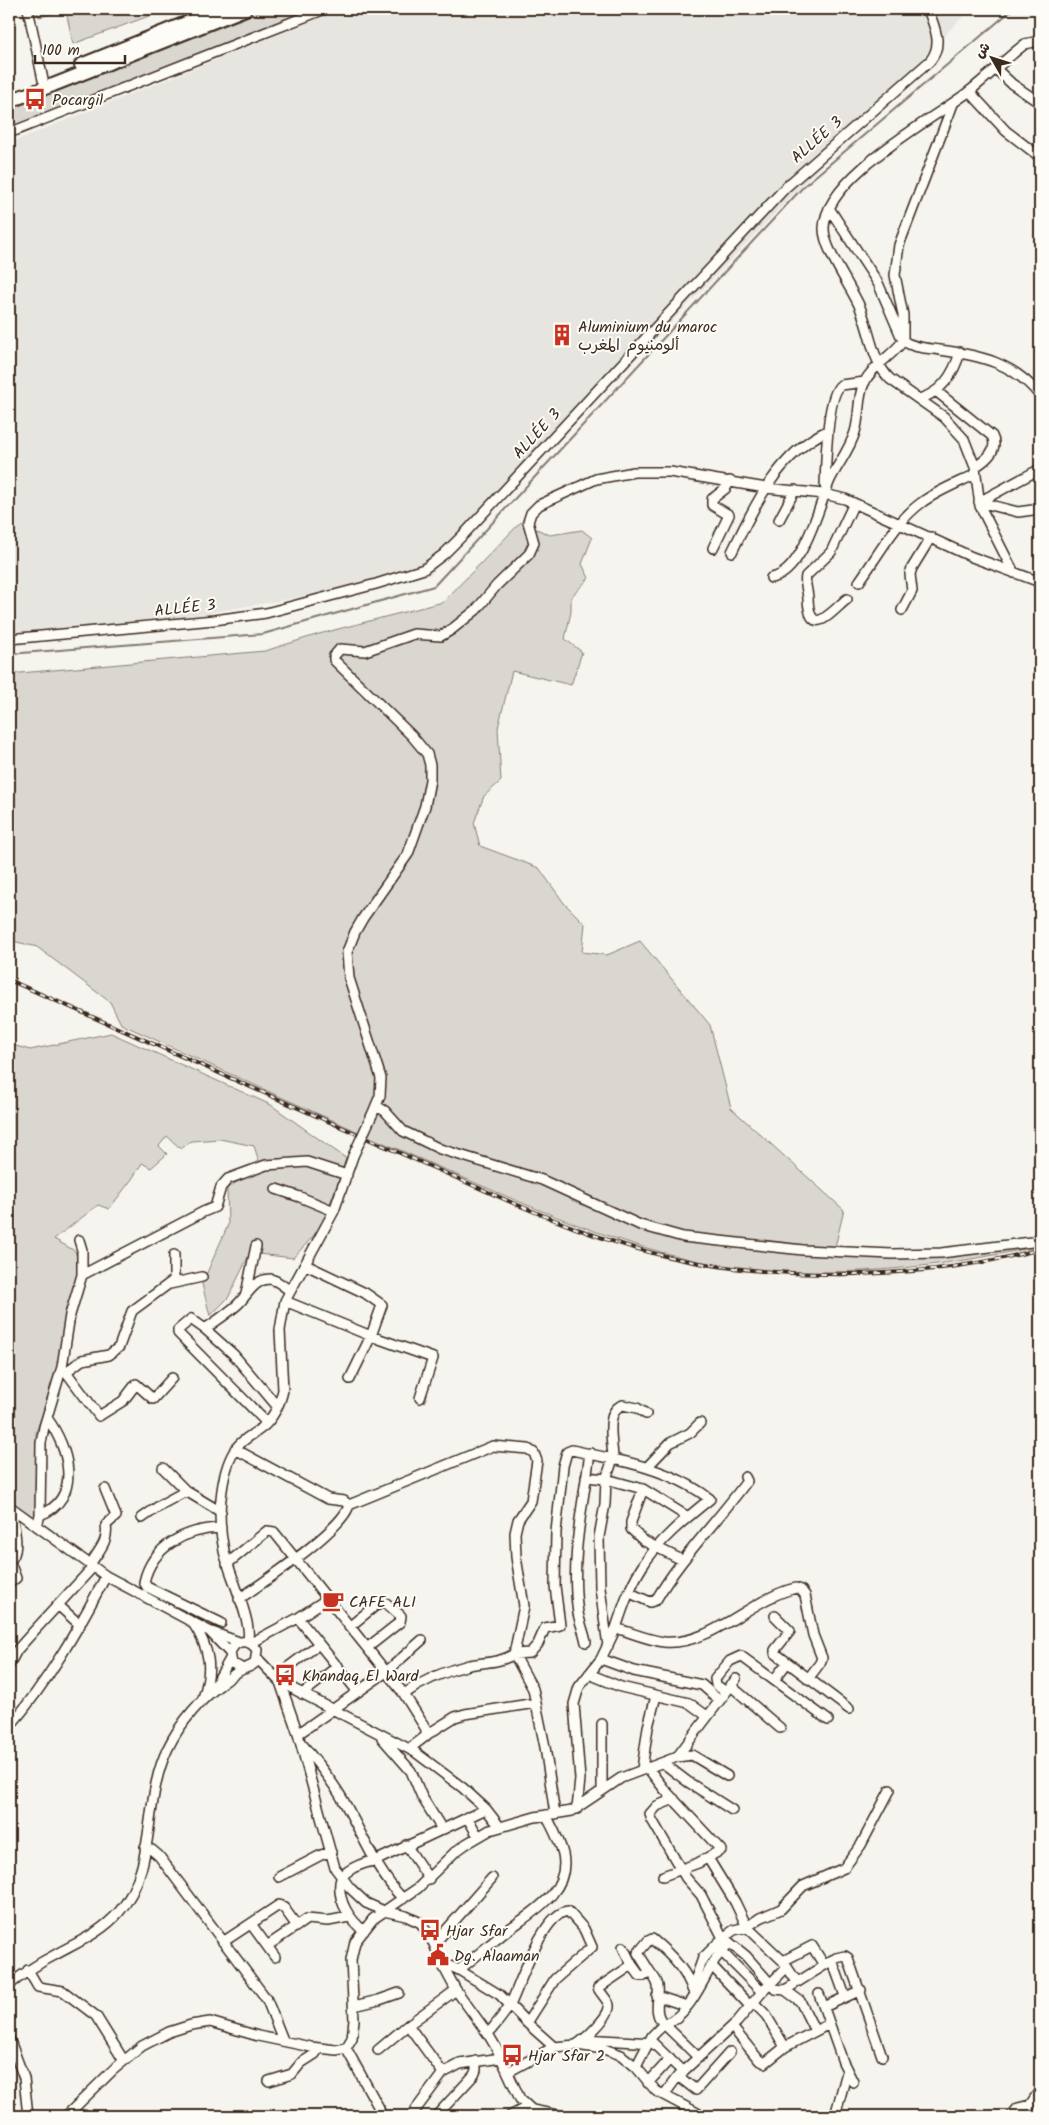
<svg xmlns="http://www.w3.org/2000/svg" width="1049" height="2125" font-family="Kalam,'Playpen Sans Arabic',sans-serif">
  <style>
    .built { fill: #e7e5df }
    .green { fill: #dad6d0; stroke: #8a8077 }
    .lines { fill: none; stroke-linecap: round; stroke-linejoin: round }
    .stream { stroke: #84786e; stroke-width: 2 }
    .minor-casing { stroke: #3b2a1e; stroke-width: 12 }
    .highway-casing { stroke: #3b2a1e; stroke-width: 16 }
    .minor { stroke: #fdfcf7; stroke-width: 9 }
    .highway { stroke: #fdfcf7; stroke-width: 12 }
    .rail-casing { stroke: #3b2a1e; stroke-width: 4 }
    .rail { stroke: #fdfcf7; stroke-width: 2; stroke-dasharray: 5.5; stroke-linecap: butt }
    .minor-bridge-casing { stroke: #3b2a1e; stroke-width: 12; stroke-linecap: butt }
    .minor-bridge { stroke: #fdfcf7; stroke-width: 9 }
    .labels { text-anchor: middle; stroke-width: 4; stroke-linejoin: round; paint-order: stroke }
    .poi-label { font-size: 16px; fill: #3b2a1e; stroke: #fdfcf7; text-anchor: start }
    .street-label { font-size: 16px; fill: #3b2a1e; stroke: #fdfcf7 }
  </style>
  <rect width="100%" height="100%" fill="#f5f4ee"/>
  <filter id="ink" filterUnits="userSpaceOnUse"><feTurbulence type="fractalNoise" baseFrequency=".02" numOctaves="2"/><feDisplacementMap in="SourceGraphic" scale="10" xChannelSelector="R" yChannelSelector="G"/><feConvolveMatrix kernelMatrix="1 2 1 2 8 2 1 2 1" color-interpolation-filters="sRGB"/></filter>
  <g filter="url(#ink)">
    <!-- built -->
    <path class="built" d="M341 9H970L430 575 9 647V143Z"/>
    <!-- green -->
    <path class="green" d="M36 9H168L73 44 66 11 39 17Z
      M267 9H310L25 123 9 127V110Z
      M521 522 550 535 582 530 592 538 582 564 589 578 571 597V612L565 639 582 652 571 685 512 671 498 728 501 781 484 796 474 823 480 846 539 868 564 903 585 924 582 952 607 955 640 941 710 1025 731 1108 844 1210 835 1247 842 1250H937L1040 1238V1246C964 1262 896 1272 818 1272 804 1272 789 1273 774 1272 653 1263 542 1212 432 1164 327 1119 224 1071 121 1024L110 1002 37 947 9 940V674L265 651 319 634 443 602Z
      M111 1033 271 1105 347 1159 320 1229 293 1258 250 1253 228 1298 210 1316 202 1284 228 1225 227 1188 261 1168 254 1146 220 1139 191 1141 181 1149 167 1136 159 1146 167 1154 151 1168 142 1163 132 1179 109 1209 98 1205 54 1239 75 1251 79 1264 77 1283 66 1307 58 1374 36 1432 35 1519 9 1500V1044L30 1050Z"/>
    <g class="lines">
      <!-- stream -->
      <path class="stream" d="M9 654 263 634 434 586 805 185 1013 9"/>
      <!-- minor casing -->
      <g class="minor-casing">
        <path id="minor" d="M28 9 43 80
          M996 69 1012 84 1040 103
          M970 92 1006 131 1040 157
          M9 133 325 9
          M829 208 878 283 903 341C914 348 927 348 940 350 979 355 1015 363 1040 396
          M936 391 992 436C999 450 986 460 975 467
          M919 399C941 393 954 374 960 352
          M825 486C826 466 826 396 841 385L865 382
          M979 502 1040 469
          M979 502 1018 512 1040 509
          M779 520 795 490
          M713 548 729 515 712 505V499L725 489 730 481
          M732 552C754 506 779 453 827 431
          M1014 573 980 506 975 467 964 439 944 417 890 379C871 361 870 327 858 303 849 284 823 247 824 228 825 177 930 121 967 93 987 78 1005 59 1025 44L1034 42 1040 43
          M771 578C803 574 819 505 830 480 838 464 850 449 855 432 860 416 857 399 864 383 872 366 891 357 903 341V315L895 275 899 245 953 104
          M859 582C877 557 896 521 921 503 937 491 958 483 976 474
          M847 599C831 612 810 640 808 599 808 591 804 583 806 576L831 552 854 503
          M902 610 912 591 910 574 912 568 931 537
          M9 639 214 620 266 613 376 584 424 569 444 554 465 533 786 187 930 61C944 44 934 27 928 9
          M376 1106 385 1111 403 1131 440 1149 542 1180 640 1225 683 1237 803 1250 892 1254 941 1253 1040 1241
          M372 1115 380 1096 381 1078 349 978 347 952 355 932 363 918 408 854 425 806 430 780V765L427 754 412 736 334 660V656L340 649 365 651 414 634 441 636 451 630 476 610 497 585 529 554 534 543 528 522 531 513 539 505 596 479 634 472H670L766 488 824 494 845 499 972 557 1040 582
          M276 1189 300 1197 334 1211
          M306 1265 365 1293 382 1305 371 1336 350 1379
          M82 1275 203 1212 215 1207 221 1187 228 1179 266 1165 307 1162 347 1175
          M170 1284 202 1277
          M246 1294 256 1246
          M285 1301 371 1336 433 1358 420 1398
          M205 1329 191 1319 178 1330V1333L267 1423
          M64 1369 99 1416 123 1401 136 1384 153 1399 172 1378
          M66 1372 82 1360 109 1355 119 1347 132 1311 174 1280V1255
          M277 1406 233 1354 205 1329C216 1321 227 1314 237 1305 247 1296 254 1279 270 1279 278 1280 284 1287 290 1291
          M235 1449 328 1499 344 1501 349 1505C343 1530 262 1583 239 1599
          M647 1467 670 1443 690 1433 700 1423
          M163 1468 186 1491
          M586 1477 606 1479 643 1489 688 1517
          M643 1489 631 1522V1529L644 1541 682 1560
          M349 1505 493 1446 528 1449 534 1453 537 1461 531 1501 518 1520 515 1533 516 1557 524 1606 514 1654C500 1663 485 1662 469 1665 444 1671 424 1680 404 1694
          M9 1506 106 1576 209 1631 239 1642
          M40 1515C83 1498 69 1448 47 1418
          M142 1518 162 1504 186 1491 221 1512
          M37 1526 40 1515 41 1443 44 1427 62 1367 70 1315 82 1275V1250L79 1240
          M221 1528C186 1529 152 1546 144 1582L147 1587 221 1623
          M9 1562C20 1552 15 1533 13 1519
          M227 1564 267 1531 274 1532 404 1694 426 1729V1736L409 1749
          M90 1565C98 1551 109 1542 106 1525L116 1516 105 1489
          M9 1583 16 1578 10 1562
          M630 1593 650 1602 656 1600C681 1557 717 1522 747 1481L745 1477
          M58 1605 80 1625
          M775 1616 790 1631 775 1650V1653L849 1709
          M298 1618 358 1692
          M193 1623C210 1649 213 1669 203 1698
          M349 1627 380 1602 386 1603 401 1616 400 1622 367 1648
          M211 1633 230 1653
          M247 1642C255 1627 228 1571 224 1551 220 1532 219 1509 222 1490 224 1476 228 1459 237 1447 245 1437 257 1433 266 1424 274 1416 281 1401 283 1390L280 1330 285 1301 334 1211 353 1156
          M586 1642C584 1632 580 1623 578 1613 570 1560 583 1504 590 1453
          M251 1643 298 1618 327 1599
          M608 1646 600 1588 599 1537 605 1504 606 1479 613 1459C647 1466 683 1478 710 1499 685 1519 658 1541 642 1567 630 1586 623 1607 616 1628
          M514 1654 530 1653 538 1644 545 1628 560 1625 555 1586 556 1532 563 1466 567 1452 572 1450 613 1459C613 1444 604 1410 623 1405L637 1408 646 1414
          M514 1654 533 1689 545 1747 555 1814
          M257 1658 280 1682 298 1734 335 1868 350 1888 366 1903 384 1911 406 1916 421 1923 434 1944 441 1962 456 1990 488 2034 497 2049 520 2099 532 2110 562 2116
          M601 1659 616 1628C632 1633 648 1640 664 1642 712 1646 751 1598 796 1588L801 1590 805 1595 813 1635 822 1658 820 1663 808 1679
          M9 1665 17 1650 34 1631 93 1567
          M589 1674 621 1687 689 1703 707 1716
          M276 1676 319 1644
          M774 1680 787 1663
          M280 1682 415 1752 463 1788 486 1809 500 1827
          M730 1685 780 1728
          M213 1689 230 1659
          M726 1692 716 1685 715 1679 730 1661 741 1656 828 1720
          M302 1694 338 1666
          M602 1724V1789
          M9 1727C48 1682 78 1629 106 1576
          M298 1734 386 1672 422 1640
          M428 1734 455 1717 465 1714 536 1703
          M382 1738 411 1771 422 1797 442 1829
          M302 1744C317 1763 332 1780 343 1800 362 1833 376 1871 403 1899
          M677 1757 736 1679
          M663 1763 688 1782 732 1810
          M647 1767 665 1790 721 1850 698 1863 663 1876
          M642 1769 648 1727 656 1696
          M674 1799 657 1806 650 1814 652 1820 686 1878 701 1895 723 1938 703 1958 692 1989
          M577 1809 580 1779 574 1704 579 1687 601 1659 634 1671 702 1685 719 1700
          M467 1817 478 1836
          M406 1845 429 1879
          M145 1848 152 1850 159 1856 262 1993 267 2000 283 2040
          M708 1858 735 1902 747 1927 783 1961 797 1982
          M279 1877 321 1855 331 1852
          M251 1924 275 1957
          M364 1931C350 1920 338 1902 340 1883 341 1870 365 1862 375 1861L486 1809
          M223 1942 279 1905 284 1908 297 1926
          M730 1943 746 1956 775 1989 785 1990 800 2001 815 2031
          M434 1944 492 1878
          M267 1946 307 1919 328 1921 349 1917
          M722 1952 762 1992
          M832 1960 845 1996
          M783 1961 812 1946 824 1965
          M441 1962 459 1970 500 1995 527 2023 554 2047 508 2072
          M632 1965 640 1976H644L650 1972 638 1953 648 1941 652 1939C668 1952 687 1971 693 1991
          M712 1966 750 2006
          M28 1970 38 1987 63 1991 96 2016 124 2061
          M459 1970C474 1958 489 1945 504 1933 530 1913 571 1893 563 1854 560 1841 552 1827 546 1815
          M9 1985C23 1974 37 1964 53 1956 76 1943 101 1933 119 1912 158 1867 142 1800 168 1748 180 1723 201 1698 224 1682 230 1678 236 1672 243 1669 248 1667 251 1667 255 1663L257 1650C249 1638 235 1639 230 1653L232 1663 243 1669
          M785 1990 836 1958 845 1956 848 1958 882 2056
          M819 1994 843 2062 853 2082
          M657 1996 687 2006
          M753 2002 766 2015 785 2047
          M354 2006 379 2000 399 1993
          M824 2007 861 1990
          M408 2025 443 2073
          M732 2027 759 2060 765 2063 785 2047 829 2024
          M488 2034C496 2024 505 2014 511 2003 521 1982 543 1913 568 1911L584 1929 592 1947 555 1979 527 2023
          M9 2038 24 2078 28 2116
          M586 2039 653 2043 683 2072
          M576 2045C584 2040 611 2016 609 2005 607 1999 601 1994 598 1988L632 1965 623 1947
          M554 2047 576 2045 604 2049 621 2055 636 2067 656 2091 703 2116
          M346 2048 379 2108 381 2116
          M378 2050 408 2025 456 1990
          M698 2057 664 2024C687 2018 703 1981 714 1961 718 1955 725 1949 730 1943L723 1938 734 1930 747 1927 760 1918 781 1909 803 1886 844 1868 861 1845 890 1790
          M636 2067 652 2036 664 2024C652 2013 660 1998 658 1986 657 1980 653 1976 650 1972
          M678 2076 696 2090 730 2052
          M269 2081 292 2074 301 2063 315 2054 319 2048
          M648 2083 670 2059
          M664 2095 678 2076 737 2022 762 1992 787 1967
          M437 2115 474 2075 476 2070V2061
          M66 2116 113 2070 142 2046 169 2032 191 2025 210 2022 258 2036 311 2047 336 2050 346 2048 352 2038 354 2020 351 1960 355 1942 373 1919 418 1888 455 1852 466 1844 490 1830 535 1817 572 1811 621 1778 677 1757 692 1755 727 1776
          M411 2116 443 2073 460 2064 501 2058
          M510 2116 527 2107
          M585 2116H592
          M835 2116 847 2072
          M1011 2116 1018 2108 1030 2105 1040 2090"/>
      </g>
      <!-- highway casing -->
      <g class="highway-casing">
        <path id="highway" d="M81 65 221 9
          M9 101 53 85 245 9"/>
      </g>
      <!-- minor -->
      <use href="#minor" class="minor"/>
      <!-- highway -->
      <use href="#highway" class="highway"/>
      <!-- rail casing -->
      <g class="rail-casing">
        <path id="rail" d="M9 980 513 1203C554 1220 595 1237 638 1249 756 1283 922 1282 1040 1249"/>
      </g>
      <!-- rail -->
      <use href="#rail" class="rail"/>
      <!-- minor-bridge casing -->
      <g class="minor-bridge-casing">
        <path id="minor-bridge" d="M353 1156 372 1115"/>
      </g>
      <!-- minor-bridge -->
      <use href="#minor-bridge" class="minor-bridge"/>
    </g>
  </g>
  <!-- icons -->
  <defs>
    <g id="bus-bare" transform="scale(1.725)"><path d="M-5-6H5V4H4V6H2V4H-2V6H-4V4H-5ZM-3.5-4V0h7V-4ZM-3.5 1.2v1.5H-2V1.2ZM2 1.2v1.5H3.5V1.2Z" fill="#c8321e" stroke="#fdfcf7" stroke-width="2.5" paint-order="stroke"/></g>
    <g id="building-bare" transform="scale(1.725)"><path d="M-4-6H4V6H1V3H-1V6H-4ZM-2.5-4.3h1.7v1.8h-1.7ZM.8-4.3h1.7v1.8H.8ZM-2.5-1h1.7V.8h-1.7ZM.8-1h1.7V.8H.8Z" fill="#c8321e" stroke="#fdfcf7" stroke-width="2.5" paint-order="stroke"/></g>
    <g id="cafe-bare" transform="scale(1.725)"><path d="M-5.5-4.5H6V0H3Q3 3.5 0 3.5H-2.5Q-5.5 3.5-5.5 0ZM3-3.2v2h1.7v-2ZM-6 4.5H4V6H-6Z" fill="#c8321e" stroke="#fdfcf7" stroke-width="2.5" paint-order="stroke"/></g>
    <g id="civic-bare" transform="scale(1.725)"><path d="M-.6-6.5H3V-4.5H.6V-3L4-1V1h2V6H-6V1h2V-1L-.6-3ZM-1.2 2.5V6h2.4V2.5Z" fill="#c8321e" stroke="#fdfcf7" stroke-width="2.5" paint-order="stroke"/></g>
  </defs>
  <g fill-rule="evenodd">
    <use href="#bus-bare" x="35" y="99"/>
    <use href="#building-bare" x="562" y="335"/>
    <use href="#cafe-bare" x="333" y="1601"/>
    <use href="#bus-bare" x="285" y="1675"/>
    <use href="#bus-bare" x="430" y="1930"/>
    <use href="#civic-bare" x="438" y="1955"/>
    <use href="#bus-bare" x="512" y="2055"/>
  </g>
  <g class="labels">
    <!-- poi labels -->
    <g class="poi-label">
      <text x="52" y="105">Pocargil</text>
      <text x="578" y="332">Aluminium du maroc<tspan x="578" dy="18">ألومنيوم المغرب</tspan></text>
      <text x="349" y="1607">CAFE ALI</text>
      <text x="302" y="1681">Khandaq El Ward</text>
      <text x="446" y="1936">Hjar Sfar</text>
      <text x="454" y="1961">Dg. Alaaman</text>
      <text x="528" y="2061">Hjar Sfar 2</text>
    </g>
    <!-- street labels -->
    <g class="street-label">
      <text transform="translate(816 139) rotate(-41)" y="6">ALLÉE 3</text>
      <text transform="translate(536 433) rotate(-47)" y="6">ALLÉE 3</text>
      <text transform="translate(185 607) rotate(-6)" y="6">ALLÉE 3</text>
    </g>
  </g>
  <!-- margin -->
  <rect width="1049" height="2125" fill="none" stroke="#fdfcf7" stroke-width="30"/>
  <rect x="15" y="15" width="1019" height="2095" fill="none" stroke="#3b2a1e" stroke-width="2" filter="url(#ink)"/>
  <!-- north arrow -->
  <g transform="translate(992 58) rotate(309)" stroke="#fdfcf7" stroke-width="4" paint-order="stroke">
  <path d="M0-4L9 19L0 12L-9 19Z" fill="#3b2a1e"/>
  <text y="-8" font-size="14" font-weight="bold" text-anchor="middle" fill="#3b2a1e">ش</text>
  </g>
  <!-- scale -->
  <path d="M35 55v8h90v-8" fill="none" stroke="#3b2a1e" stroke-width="2.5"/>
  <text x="42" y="55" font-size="15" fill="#3b2a1e" stroke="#fdfcf7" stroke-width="4" paint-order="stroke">100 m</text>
</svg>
